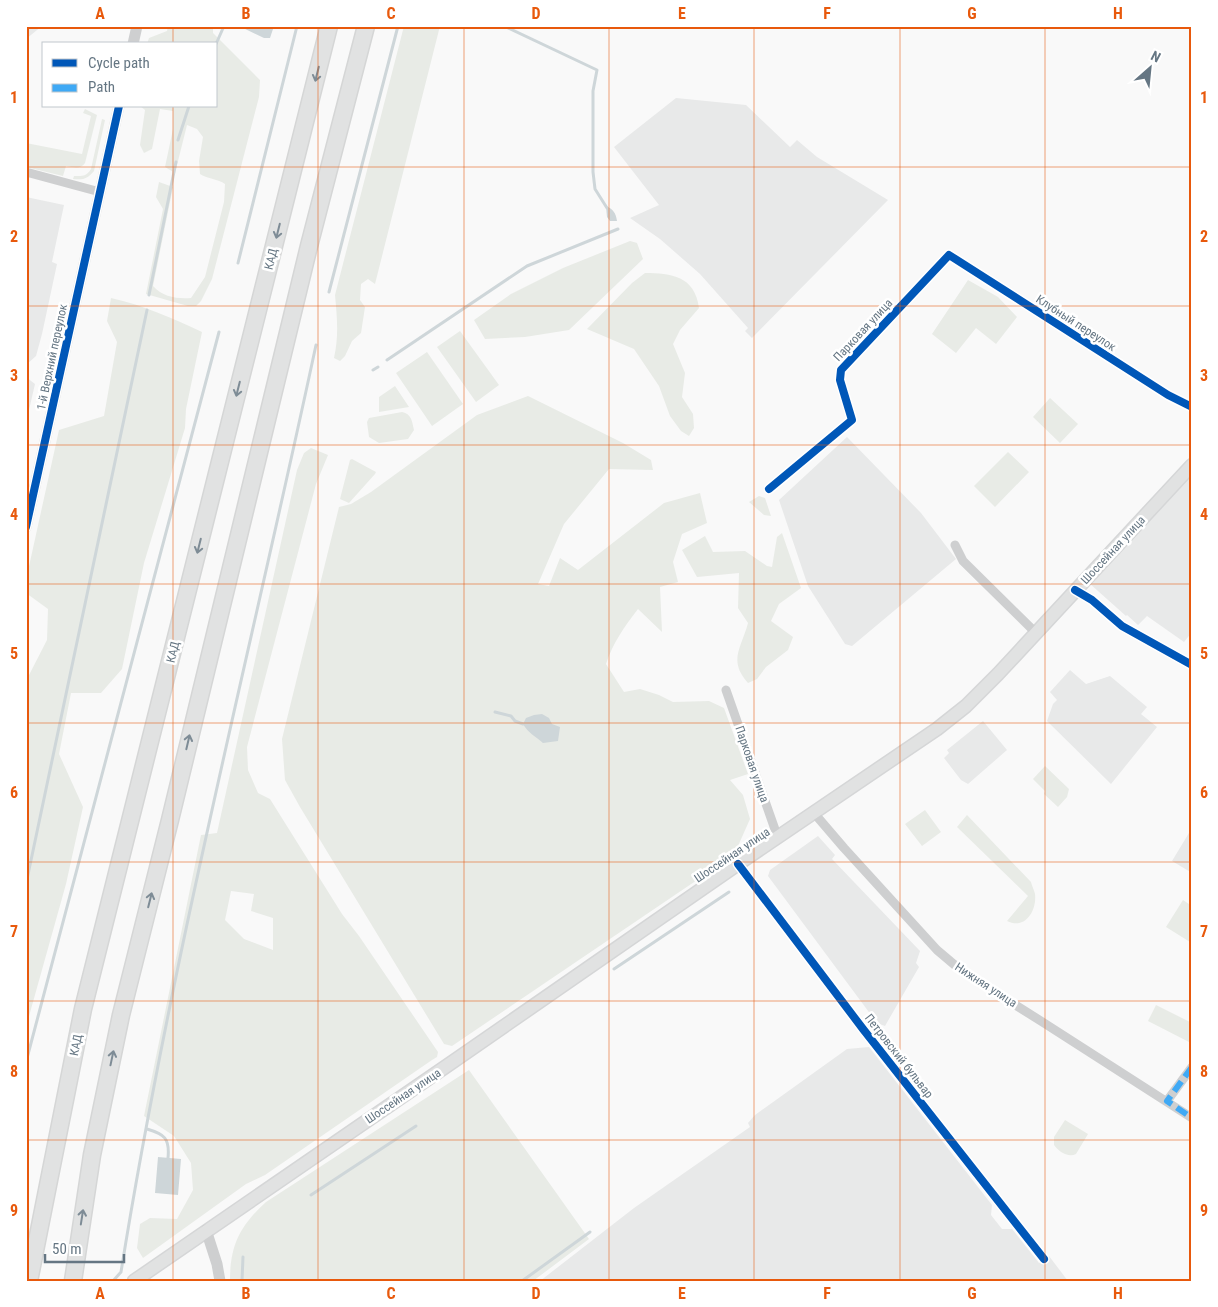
<svg xmlns="http://www.w3.org/2000/svg" width="1218" height="1307" font-family="'Roboto Condensed',sans-serif">
  <style>
    .built { fill: #e8e9e9 }
    .green { fill: #e8ebe6; fill-rule: evenodd }
    .water { fill: #ced6d9 }
    .lines { fill: none; stroke-linecap: round; stroke-linejoin: round }
    .stream { stroke: #ced6d9; stroke-width: 3 }
    .secondary-casing { stroke: #d5d6d7; stroke-width: 15 }
    .motorway-casing { stroke: #d5d6d6; stroke-width: 19 }
    .minor { stroke: #cecfd0; stroke-width: 9 }
    .tertiary { stroke: #cecfd0; stroke-width: 11 }
    .secondary { stroke: #e1e2e2; stroke-width: 12 }
    .motorway { stroke: #e1e2e2; stroke-width: 16 }
    .quiet { stroke: #3fa9f5; stroke-width: 6; stroke-dasharray: 12 6; stroke-linecap: butt }
    .cycleway-casing { stroke: #fff; stroke-width: 11 }
    .cycleway { stroke: #0057b8; stroke-width: 8 }
    .oneway { stroke: #7e8c96 }
    .grid { fill: none; stroke: #e8590c; stroke-width: 1; stroke-opacity: 0.55 }
    .labels { text-anchor: middle; stroke-width: 5; stroke-linejoin: round; paint-order: stroke }
    .street-label { font-size: 12px; fill: #657683; stroke: #fff }
    .neatline { fill: none; stroke: #e8590c; stroke-width: 2 }
    .grid-label { font-size: 16px; text-anchor: middle; font-weight: bold; fill: #e8590c }
  </style>
  <rect width="100%" height="100%" fill="#f9f9f9"/>
  <!-- built -->
  <path class="built" d="M26 26H42L26 39Z
    M676 98 746 105 790 147 797 140 817 157 888 200 752 338 745 331 748 328 700 274 660 239 630 218 659 205 614 147Z
    M26 197 64 205 52 262 57 264 42 334 36 356 26 365Z
    M26 377 35 384 26 423Z
    M847 437 921 513 956 559 852 646 845 644 808 586 779 500Z
    M1192 473V632L1184 642 1147 616 1138 625 1127 615 1126 616 1089 583Z
    M1070 670 1086 684 1110 676 1147 707 1141 714 1157 727 1111 784 1047 721 1053 704 1057 700 1050 692Z
    M983 721 1007 750 968 784 961 780 944 758 949 753 947 750Z
    M1192 828V873L1172 861Z
    M818 836 835 855 832 859 920 951 916 963 919 967 885 1026 877 1023 768 876 770 870Z
    M869 1047 992 1205 991 1215 1002 1229H1012L1039 1263 1049 1256 1068 1281H540L634 1208 750 1127 748 1123 755 1115 847 1049Z"/>
  <!-- green -->
  <path class="green" d="M168 26H213V33L260 80 259 97 212 279 201 301 196 306H188L146 294 163 209 156 197 159 182 173 187 153 286C163 297 177 299 191 298L205 277 224 202 225 184C218 179 208 179 200 174L199 161 203 137 197 129 187 125 175 173 165 167 173 129V111L160 109 152 149 144 153 140 145 145 110 140 106H216V44H147L149 38 167 31Z
    M404 26H440L375 284 368 279 361 284 360 300 365 307 361 333 352 341 345 356 340 361 334 358C339 336 337 317 335 295Z
    M85 109 97 115 85 163C80 170 74 167 66 166L63 176 26 167V143L82 154 91 116 83 113Z
    M102 119 105 120 94 171C87 179 84 180 73 179L74 176C82 176 86 177 91 169Z
    M630 241 637 243 643 259 569 330 525 337 485 339 474 320 511 294 563 268Z
    M645 273C671 273 695 276 699 308L680 330 673 344 685 373 682 397 693 414 694 428 689 436 681 431 670 416 659 386 634 349 587 329 632 283Z
    M968 280 998 297 1017 317 996 344 976 328 956 353 932 334Z
    M111 298C143 305 172 318 202 332L186 409 185 428 144 563 122 669 101 693H71L59 754 83 807 66 884 26 1027V677H28L47 640 48 609 26 593V580L59 430 104 416 117 342 107 321Z
    M460 331 499 385 476 402 437 347Z
    M427 352 463 404 432 426 396 373Z
    M395 386 409 407 379 412V397Z
    M528 396 623 443 651 460 653 470 609 469 564 524 538 584 549 586 560 558 578 570 664 503 700 493 707 523 682 534 673 562 678 582 660 587 662 632 638 609C624 627 613 643 606 664L624 692 640 689 659 695 673 702 709 701 724 708 748 774 730 780 743 795 750 819 734 855 452 1046 444 1044 300 807 285 780 282 739 339 507 351 504 371 492 477 415Z
    M1050 398 1078 424 1060 443 1033 417Z
    M402 412C412 414 412 422 414 430L408 439 379 443 369 437 367 422 369 418Z
    M311 448 328 455 316 484 247 747 248 770 258 793 270 799 342 914 359 936 438 1052 437 1057 432 1060 265 1175 246 1184 143 1258 137 1248 140 1224 150 1218 177 1219 193 1190 191 1163 174 1136 144 1116 201 835 217 833 297 470 304 453ZM231 891 254 894 251 911 273 918V950L244 939 225 920Z
    M1008 452 1029 472 995 507 974 486Z
    M352 459 376 472 375 474 349 503 340 499 350 460Z
    M759 496 765 498 771 516 764 515 749 502Z
    M782 533 801 588 779 604 771 621 793 637 788 650 766 667 757 679 748 683C728 660 741 649 748 623L738 608 739 573 697 577 682 550 705 536 713 552 745 551 767 566 772 567 777 537Z
    M1045 766 1069 789 1067 797 1058 807 1044 794 1045 791 1033 779Z
    M925 810 941 832 922 846 905 824Z
    M967 815 1031 882C1032 886 1034 890 1035 894 1037 911 1025 930 1007 921L1028 896 957 827Z
    M1183 900 1192 906V940L1190 942 1166 927Z
    M1156 1005 1192 1023V1037L1189 1042 1148 1021Z
    M469 1070 589 1239 533 1281H230C230 1245 240 1226 266 1202Z
    M1065 1120 1088 1134 1076 1154C1068 1158 1058 1151 1054 1145V1137Z"/>
  <!-- water -->
  <path class="water" d="M239 26H274L270 38H264Z
    M606 206C613 209 616 213 617 221H610L607 217Z
    M542 714 549 718 552 724 560 727 558 741 543 743C535 736 528 733 523 724L526 718 534 715Z
    M158 1157 181 1159 178 1195 155 1193Z"/>
  <g class="lines">
    <!-- stream -->
    <path class="stream" d="M504 26 597 70 593 91V172L595 189 607 208
      M216 44 224 26
      M178 140 189 106
      M238 263 297 26
      M329 292 398 26
      M149 295 176 162
      M387 360 527 266 618 229
      M373 370 378 367
      M495 712 511 716 515 721 523 724
      M26 884 147 310
      M614 969 729 892
      M26 1062 219 332
      M147 1129C164 1134 170 1138 168 1158
      M311 1195 416 1126
      M113 1281 121 1272C171 960 250 654 316 345
      M242 1281 243 1257
      M522 1281 590 1232"/>
    <!-- secondary casing -->
    <g class="secondary-casing">
      <path id="secondary" d="M134 1281 451 1063 738 864 937 729 966 706 998 674 1192 465"/>
    </g>
    <!-- motorway casing -->
    <g class="motorway-casing">
      <path id="motorway" d="M29 1281 83 1009 329 26
        M73 1281 92 1155 121 1015 170 820 309 246 366 26"/>
    </g>
    <!-- minor -->
    <path class="minor" d="M26 172 100 192
      M769 489 852 420 840 380 841 370 949 255 1168 395 1192 407
      M955 545 963 561 1036 633
      M1075 590 1092 600 1122 626 1192 665
      M726 690 778 838
      M814 813 844 848 937 950 963 972 1044 1023 1192 1118
      M738 864 863 1029 1044 1259
      M1167 1101 1192 1067"/>
    <!-- tertiary -->
    <path class="tertiary" d="M133 44 137 26
      M26 527 119 106
      M206 1230 217 1264 220 1281"/>
    <!-- secondary -->
    <use href="#secondary" class="secondary"/>
    <!-- motorway -->
    <use href="#motorway" class="motorway"/>
    <!-- quiet -->
    <path class="quiet" d="M1192 1067 1167 1101 1192 1118"/>
    <!-- cycleway casing -->
    <g class="cycleway-casing">
      <path id="cycleway" d="M769 489 852 420 840 380 841 370 949 255 1168 395 1192 407
        M26 527 119 106
        M1075 590 1092 600 1122 626 1192 665
        M738 864 863 1029 1044 1259"/>
    </g>
    <!-- cycleway -->
    <use href="#cycleway" class="cycleway"/>
  </g>
  <!-- one-way arrows -->
  <defs><path id="oneway-shaft" d="M-6 0H5M1.5-3L5.5 0L1.5 3" fill="none" stroke-width="1.6" stroke-linecap="round" stroke-linejoin="round" transform="scale(1.25)"/></defs>
  <g class="oneway">
    <use href="#oneway-shaft" transform="translate(317 74) rotate(104)"/>
    <use href="#oneway-shaft" transform="translate(278 231) rotate(104)"/>
    <use href="#oneway-shaft" transform="translate(238 389) rotate(104)"/>
    <use href="#oneway-shaft" transform="translate(199 546) rotate(104)"/>
    <use href="#oneway-shaft" transform="translate(188 742) rotate(-77)"/>
    <use href="#oneway-shaft" transform="translate(150 900) rotate(-76)"/>
    <use href="#oneway-shaft" transform="translate(112 1058) rotate(-78)"/>
    <use href="#oneway-shaft" transform="translate(82 1217) rotate(-81)"/>
  </g>
  <!-- grid -->
  <path class="grid" d="M173 26V44M318 26V1281M464 26V1281M609 26V1281M754 26V1281M900 26V1281M1045 26V1281M173 106V1281M26 167H1192M26 306H1192M26 445H1192M26 584H1192M26 723H1192M26 862H1192M26 1001H1192M26 1140H1192"/>
  <g class="labels">
    <!-- street labels -->
    <g class="street-label">
      <text transform="translate(271 259) rotate(-76)" y="4">КАД</text>
      <text transform="translate(1076 323) rotate(33)" y="4">Клубный переулок</text>
      <text transform="translate(863 330) rotate(-47)" y="4">Парковая улица</text>
      <text transform="translate(52 357) rotate(-78)" y="4">1-й Верхний переулок</text>
      <text transform="translate(1113 550) rotate(-47)" y="4">Шоссейная улица</text>
      <text transform="translate(173 652) rotate(-76)" y="4">КАД</text>
      <text transform="translate(752 764) rotate(71)" y="4">Парковая улица</text>
      <text transform="translate(732 855) rotate(-34)" y="4">Шоссейная улица</text>
      <text transform="translate(986 985) rotate(33)" y="4">Нижняя улица</text>
      <text transform="translate(76 1045) rotate(-79)" y="4">КАД</text>
      <text transform="translate(899 1056) rotate(52)" y="4">Петровский бульвар</text>
      <text transform="translate(403 1096) rotate(-34)" y="4">Шоссейная улица</text>
    </g>
  </g>
  <!-- border -->
  <rect width="1218" height="1307" fill="none" stroke="#ffffff" stroke-width="55"/>
  <!-- legend -->
  <rect x="42" y="42" width="175" height="65" fill="#ffffff" stroke="#c1c8cd"/>
  <rect x="52" y="59" width="25" height="8" fill="#0057b8" stroke="#c1c8cd"/>
  <text x="88" y="68" font-size="15" fill="#657683">Cycle path</text>
  <rect x="52" y="84" width="25" height="8" fill="#3fa9f5" stroke="#c1c8cd"/>
  <text x="88" y="92" font-size="15" fill="#657683">Path</text>
  <!-- north arrow -->
  <g transform="translate(1150 68) rotate(27)" stroke="#ffffff" stroke-width="4" paint-order="stroke">
  <path d="M0-4L9 19L0 12L-9 19Z" fill="#657683"/>
  <text y="-8" font-size="14" font-weight="bold" text-anchor="middle" fill="#657683">N</text>
  </g>
  <!-- scale -->
  <path d="M45 1254v8h79v-8" fill="none" stroke="#657683" stroke-width="2.5"/>
  <text x="52" y="1254" font-size="15" fill="#657683" stroke="#ffffff" stroke-width="4" paint-order="stroke">50 m</text>
  <rect x="28" y="28" width="1162" height="1252" class="neatline"/>
  <g class="grid-label">
    <text x="100" y="19">A</text>
    <text x="246" y="19">B</text>
    <text x="391" y="19">C</text>
    <text x="536" y="19">D</text>
    <text x="682" y="19">E</text>
    <text x="827" y="19">F</text>
    <text x="972" y="19">G</text>
    <text x="1118" y="19">H</text>
    <text x="14" y="103">1</text>
    <text x="1204" y="103">1</text>
    <text x="14" y="242">2</text>
    <text x="1204" y="242">2</text>
    <text x="14" y="381">3</text>
    <text x="1204" y="381">3</text>
    <text x="14" y="520">4</text>
    <text x="1204" y="520">4</text>
    <text x="14" y="659">5</text>
    <text x="1204" y="659">5</text>
    <text x="14" y="798">6</text>
    <text x="1204" y="798">6</text>
    <text x="14" y="937">7</text>
    <text x="1204" y="937">7</text>
    <text x="14" y="1077">8</text>
    <text x="1204" y="1077">8</text>
    <text x="14" y="1216">9</text>
    <text x="1204" y="1216">9</text>
    <text x="100" y="1299">A</text>
    <text x="246" y="1299">B</text>
    <text x="391" y="1299">C</text>
    <text x="536" y="1299">D</text>
    <text x="682" y="1299">E</text>
    <text x="827" y="1299">F</text>
    <text x="972" y="1299">G</text>
    <text x="1118" y="1299">H</text>
  </g>
</svg>
